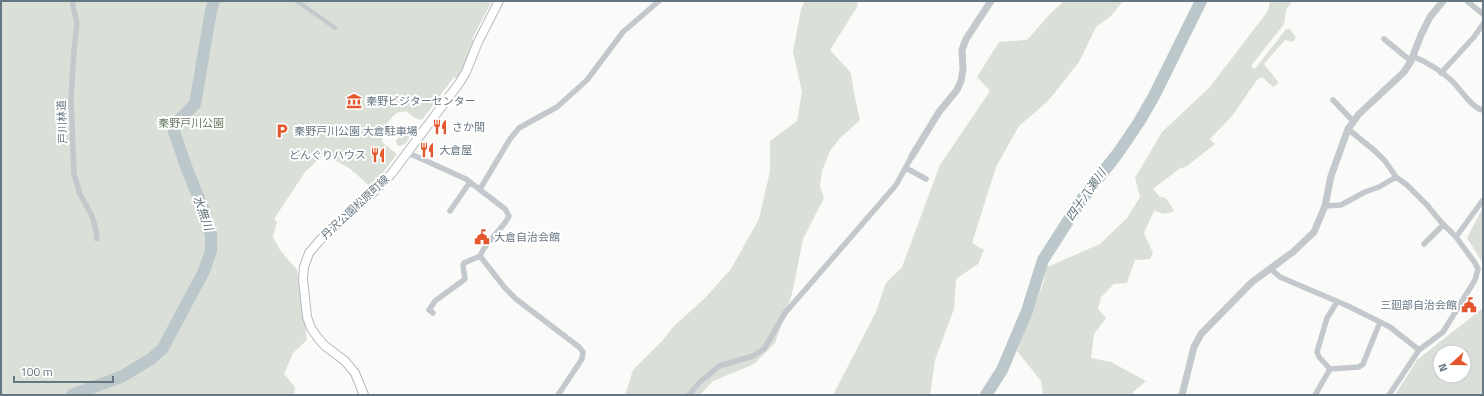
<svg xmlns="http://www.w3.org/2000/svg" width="1484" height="396" font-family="'Titillium Web','Noto Sans JP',sans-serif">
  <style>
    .green { fill: #dadfd7; fill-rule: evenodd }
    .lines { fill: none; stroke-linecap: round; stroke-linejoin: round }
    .river { stroke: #bbc7cb; stroke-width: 12 }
    .secondary-casing { stroke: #b3babf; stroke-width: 10 }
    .pedestrian { stroke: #c3c8cc; stroke-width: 4 }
    .minor { stroke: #c3c8cc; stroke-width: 5.5 }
    .tertiary { stroke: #c3c8cc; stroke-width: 7 }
    .secondary { stroke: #fff; stroke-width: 8 }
    .labels { text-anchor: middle; stroke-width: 4; stroke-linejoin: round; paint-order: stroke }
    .poi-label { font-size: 11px; fill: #657683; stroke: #fff; text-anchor: start }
    .street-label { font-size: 11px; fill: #657683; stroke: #fff }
    .park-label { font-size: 11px; fill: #687a64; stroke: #fff }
    .water-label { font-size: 12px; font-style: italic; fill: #60757c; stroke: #fff }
  </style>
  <rect width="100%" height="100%" fill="#fafaf8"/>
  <!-- green -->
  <path class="green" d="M1 1H492L472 39 475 41 463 70 458 79 454 77 422 120 415 118 407 112C393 109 388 124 381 134L383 143 397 154 375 183 370 186 349 168 324 154 305 172 274 219 277 222 273 237 280 250 297 270 307 340 293 353 284 374 295 387 294 395H1Z
    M805 1H858L857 7 830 50 851 73 854 93 860 120 840 138 830 151 822 171 820 186 824 198 803 239 792 294 775 343 754 364 713 381 700 395H625L633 370 662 341 673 327 705 298 731 269 759 219 770 171V141L797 121 802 92 793 52 801 9Z
    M1064 1H1123L1111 16 1096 27 1079 62 1048 101 1019 126 996 167 972 243 984 250 978 264 956 279 954 309 935 360 930 395H833L876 312 886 283 902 267 940 165 990 91 977 77 999 42 1027 40 1049 15Z
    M1270 1H1291V3L1286 10 1284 24 1251 66 1255 69 1286 29H1290L1296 38 1293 42 1285 40 1264 64 1279 83 1273 87 1262 77 1257 80 1232 116 1210 139 1215 144 1187 166 1179 169 1153 189 1160 197 1166 198 1174 211 1165 214 1154 211 1144 233 1153 253 1150 259 1135 260 1127 283 1114 284 1101 297 1098 309 1106 318 1094 334 1091 358 1111 362 1146 381 1133 392 1132 395H1043L1041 381 1017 351 1043 284 1047 267 1100 244 1127 218 1140 197 1135 178 1162 132 1209 88 1268 11Z
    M410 124 413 126 414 131 405 144 400 146 397 145 396 141 407 125Z
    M1483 207V263L1467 238Z
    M1483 308V395H1395L1417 360ZM1440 352H1464V376H1440Z"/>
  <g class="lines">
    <!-- river -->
    <path class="river" d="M72 395 121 377 151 359 163 348 204 271 211 251V235L204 211 187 169 174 132 178 121 195 104 211 11 214 1
      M986 395 1002 370 1027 311 1043 260 1082 199 1118 153 1139 122 1154 96 1201 1"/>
    <!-- secondary casing -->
    <g class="secondary-casing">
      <path id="secondary" d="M364 395 355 373 345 361 325 346 318 338 311 328 307 317 303 279 304 267 309 253 320 240 376 190 392 173 460 82 466 72 478 42 499 1"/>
    </g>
    <!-- pedestrian -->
    <path class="pedestrian" d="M297 1 335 28"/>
    <!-- minor -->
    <path class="minor" d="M72 1 77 24 74 50 71 98 74 174 80 194 92 216 96 230 97 239
      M1467 1 1483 14
      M1384 39 1411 61
      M1413 56C1426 62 1440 70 1451 80 1459 87 1472 109 1483 110
      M1441 73 1474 37 1483 24
      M1333 100 1353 121
      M1348 129 1375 151 1385 161 1396 177 1407 185 1427 205 1441 222 1456 237 1475 263 1478 269 1475 280 1443 332 1419 350 1389 395
      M406 154 413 155 466 179 505 209 509 216C501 232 487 239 480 256L464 263 463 266 465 279 435 301 429 310 433 313
      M906 168 926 179
      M480 189 510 139 519 128 557 107 587 80 623 32 659 1
      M1325 206 1341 205 1365 192 1379 187 1396 177
      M450 211 470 182
      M1456 237 1483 200
      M1424 244 1443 225
      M480 256 505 288 516 299 579 347 583 352 582 359 558 395
      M1271 269 1280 277 1348 306 1390 327 1419 350
      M1330 369 1359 367 1363 364 1380 322
      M1330 369 1319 357 1317 352 1327 318 1337 302
      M689 395 699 383 719 366 753 356 764 349 785 313 896 185 912 156
      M1315 395 1330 369"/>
    <!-- tertiary -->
    <path class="tertiary" d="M912 156 939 112 957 90 961 81 963 69 962 50 966 39 991 1
      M1182 395 1194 347 1201 334 1252 282 1293 252 1314 232 1325 206 1331 176 1348 129 1359 114 1404 72 1411 61 1421 35 1430 17 1443 1"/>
    <!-- secondary -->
    <use href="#secondary" class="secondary"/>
  </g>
  <!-- icons -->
  <defs>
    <g id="museum-bare" transform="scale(1.2)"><path d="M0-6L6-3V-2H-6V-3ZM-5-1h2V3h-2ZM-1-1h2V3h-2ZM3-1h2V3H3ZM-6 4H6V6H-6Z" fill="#e4572e" stroke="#fff" stroke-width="2.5" paint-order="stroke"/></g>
    <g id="restaurant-bare" transform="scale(1.2)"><path d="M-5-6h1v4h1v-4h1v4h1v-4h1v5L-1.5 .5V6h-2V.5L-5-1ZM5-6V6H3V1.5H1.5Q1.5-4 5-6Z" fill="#e4572e" stroke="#fff" stroke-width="2.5" paint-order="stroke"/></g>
    <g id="parking-bare" transform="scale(1.2)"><path d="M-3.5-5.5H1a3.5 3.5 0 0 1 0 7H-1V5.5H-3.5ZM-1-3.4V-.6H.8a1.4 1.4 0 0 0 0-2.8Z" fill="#e4572e" stroke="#fff" stroke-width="2.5" paint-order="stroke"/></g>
    <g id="civic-bare" transform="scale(1.2)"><path d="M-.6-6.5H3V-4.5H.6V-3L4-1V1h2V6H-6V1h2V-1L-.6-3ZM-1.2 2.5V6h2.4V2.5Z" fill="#e4572e" stroke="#fff" stroke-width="2.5" paint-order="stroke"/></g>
  </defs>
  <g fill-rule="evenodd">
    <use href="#museum-bare" x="354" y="101"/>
    <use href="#restaurant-bare" x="440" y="127"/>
    <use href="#parking-bare" x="282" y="131"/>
    <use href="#restaurant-bare" x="427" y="150"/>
    <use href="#restaurant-bare" x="378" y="155"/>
    <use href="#civic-bare" x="482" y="237"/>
    <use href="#civic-bare" x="1469" y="305"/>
  </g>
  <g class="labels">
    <!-- poi labels -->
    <g class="poi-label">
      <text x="366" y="105">秦野ビジターセンター</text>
      <text x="452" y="131">さか間</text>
      <text x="294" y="135">秦野戸川公園 大倉駐車場</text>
      <text x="439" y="154">大倉屋</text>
      <text x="366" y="159" text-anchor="end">どんぐりハウス</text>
      <text x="494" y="241">大倉自治会館</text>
      <text x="1457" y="309" text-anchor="end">三廻部自治会館</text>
    </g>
    <!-- street labels -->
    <g class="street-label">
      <text transform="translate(62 122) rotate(-92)" y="4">戸川林道</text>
      <text transform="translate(355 207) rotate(-43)" y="4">丹沢公園松原町線</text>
    </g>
    <!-- park labels -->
    <g class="park-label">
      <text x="191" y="127">秦野戸川公園</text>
    </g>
    <!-- water labels -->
    <g class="water-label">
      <text transform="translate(1086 195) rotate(-55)" y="4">四十八瀬川</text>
      <text transform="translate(203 213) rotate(70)" y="4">水無川</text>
    </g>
  </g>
  <!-- border -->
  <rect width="1484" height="396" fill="none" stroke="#657683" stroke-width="4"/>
  <!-- north arrow -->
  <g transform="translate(1452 364) rotate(249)"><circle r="19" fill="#ffffff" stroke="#c1c8cd"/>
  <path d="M0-3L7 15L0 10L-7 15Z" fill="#e4572e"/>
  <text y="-6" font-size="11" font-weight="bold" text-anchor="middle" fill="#657683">N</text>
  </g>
  <!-- scale -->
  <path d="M14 376v6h99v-6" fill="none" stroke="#657683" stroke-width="2"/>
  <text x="20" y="376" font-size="12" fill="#657683" stroke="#ffffff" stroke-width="3" paint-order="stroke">100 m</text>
</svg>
